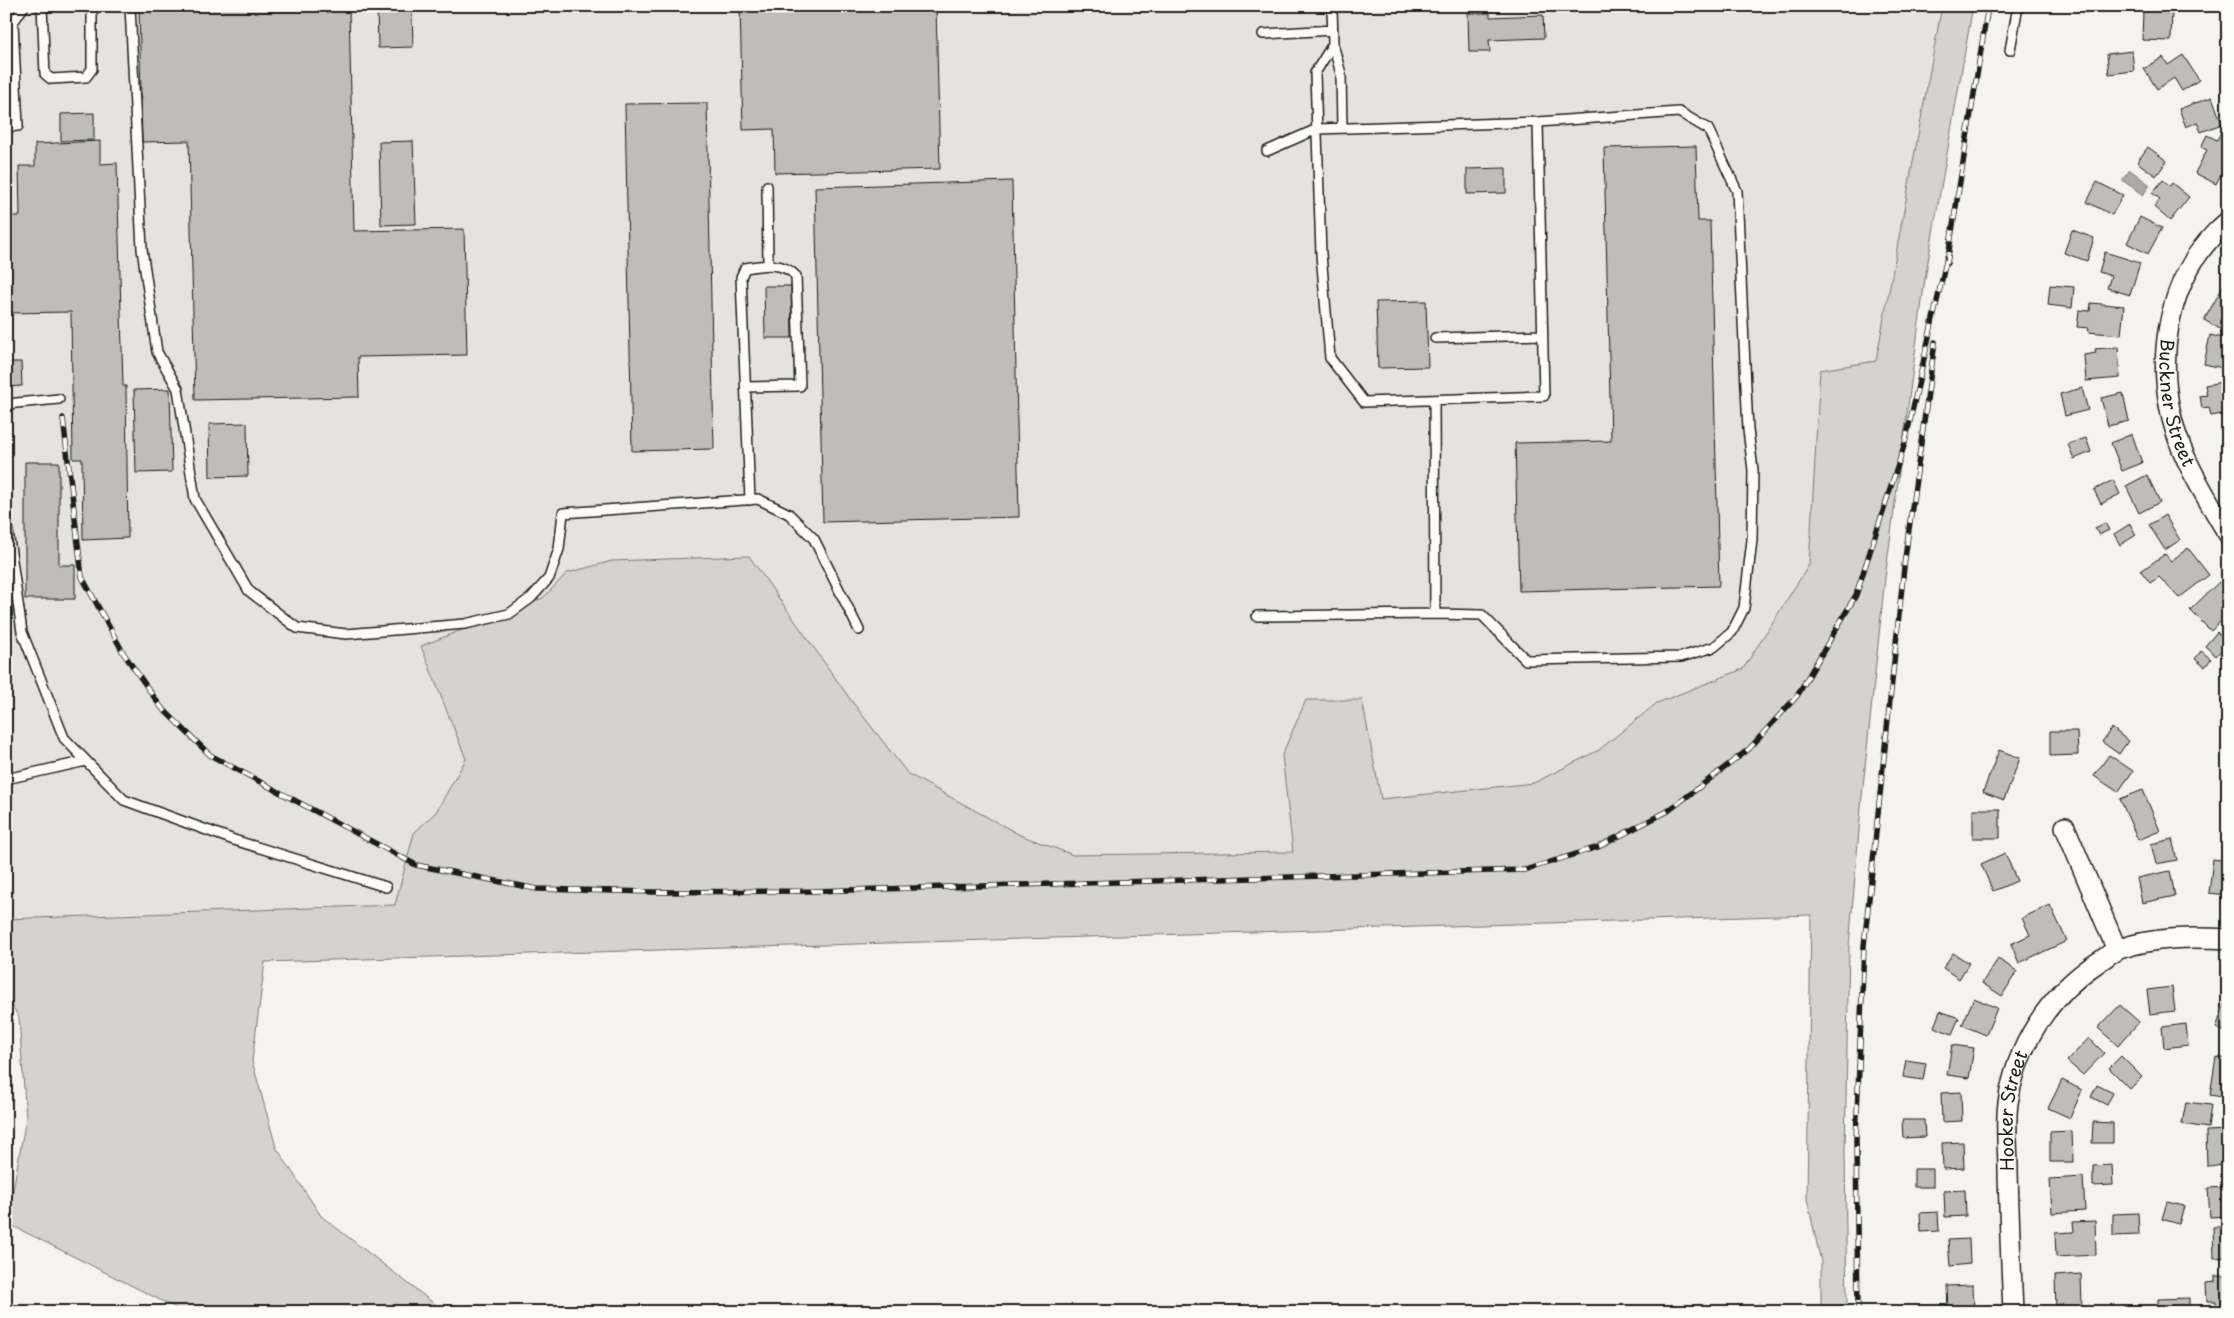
<svg xmlns="http://www.w3.org/2000/svg" width="2234" height="1318" font-family="'Playpen Sans',sans-serif">
  <style>
    .built { fill: #e4e3de }
    .green { fill: #d4d3cf; stroke: #787876 }
    .water { fill: #abaaa6; stroke: #72716f }
    .building { fill: #bebdba; stroke: #1c1c1c }
    .lines { fill: none; stroke-linecap: round; stroke-linejoin: round }
    .lane-casing { stroke: #1c1c1c; stroke-width: 12 }
    .street-casing { stroke: #1c1c1c; stroke-width: 22 }
    .lane { stroke: #fdfcf7; stroke-width: 9 }
    .street { stroke: #fdfcf7; stroke-width: 19 }
    .rail-casing { stroke: #1c1c1c; stroke-width: 5.5 }
    .rail { stroke: #fdfcf7; stroke-width: 4; stroke-dasharray: 11; stroke-linecap: butt }
    .labels { text-anchor: middle; stroke-width: 4; stroke-linejoin: round; paint-order: stroke }
    .street-label { font-size: 18px; fill: #1c1c1c; stroke: #fdfcf7 }
  </style>
  <rect width="100%" height="100%" fill="#f4f3ee"/>
  <filter id="ink" filterUnits="userSpaceOnUse"><feTurbulence type="fractalNoise" baseFrequency=".02" numOctaves="2"/><feDisplacementMap in="SourceGraphic" scale="10" xChannelSelector="R" yChannelSelector="G"/><feConvolveMatrix kernelMatrix="1 2 1 2 8 2 1 2 1" color-interpolation-filters="sRGB"/></filter>
  <g filter="url(#ink)">
    <!-- built -->
    <path class="built" d="M6 6H1970L1828 892 6 927Z"/>
    <!-- green -->
    <path class="green" d="M1942 6H1973L1925 278 1885 578 1862 796 1849 946 1845 1149 1847 1312H1821V1262L1807 1199 1811 915 265 962 252 1061 276 1147 321 1216 445 1312H184L7 1223 26 1118 19 1018 6 994V919L395 905 414 833 436 812 466 759 421 646 543 598 567 573 612 561 749 556 850 699 908 774 1020 835 1073 855 1293 852 1282 755 1306 700H1362L1381 799 1534 783 1599 750 1657 703 1743 669 1809 565 1820 370 1876 361Z"/>
    <!-- water -->
    <path class="water" d="M2130 170 2150 185 2143 195 2122 180Z"/>
    <!-- building -->
    <path class="building" d="M139 6H349L354 231 464 229 467 355 358 357 359 397 195 400 189 141 142 142Z
      M377 6H412L413 47 378 48Z
      M740 6H936L940 169 775 173 774 129 743 130Z
      M2143 10 2172 11 2171 41 2142 40Z
      M1468 13H1490V17L1543 15 1544 38 1489 40 1490 52H1469Z
      M2132 51 2134 71 2109 74 2107 54Z
      M2183 55 2199 80 2182 91 2174 78 2157 89 2144 69 2163 57 2168 65Z
      M2212 97 2222 124 2201 132 2197 122 2186 127 2179 109Z
      M707 103 714 449 632 451 625 104Z
      M94 113V140L61 141V114Z
      M2222 130 2228 133V160L2216 184 2195 173 2207 150 2201 147 2207 135 2217 140Z
      M100 141V164L117 163 123 386H126L128 538 83 540 82 459H73L71 312 6 313V216H20L19 166H35V144Z
      M413 141 416 224 381 225 379 142Z
      M1696 146 1698 221H1710L1719 586 1519 591 1515 443 1611 441 1604 148Z
      M2148 147 2167 161 2156 176 2137 162Z
      M1506 168V193L1467 194V169Z
      M2163 180 2170 186 2172 183 2189 197 2170 221 2154 207 2160 199 2152 193Z
      M1012 181 1019 517 823 522 815 187Z
      M2097 182 2123 195 2112 215 2087 202Z
      M2140 217 2162 228 2148 254 2127 243Z
      M2072 230 2094 238 2087 261 2064 253Z
      M2105 252 2140 263 2130 295 2107 288 2111 276 2099 272Z
      M2050 285 2074 287 2072 308 2048 305Z
      M2224 285 2228 287V325L2226 324 2222 330 2204 320Z
      M764 286H791L792 338H765Z
      M1426 301 1428 367 1378 368 1376 302Z
      M2091 303 2124 306 2121 335 2088 332 2089 328 2077 327 2079 310 2090 311Z
      M2210 335 2228 339 2223 368 2204 364Z
      M2118 347 2120 378 2086 381 2084 355 2096 353 2095 349Z
      M6 362H21L22 386 6 387Z
      M2228 381V413L2211 416 2209 407 2202 408 2200 396 2207 395 2205 385Z
      M2082 388 2088 410 2065 416 2060 394Z
      M170 389 172 472 136 473 134 390Z
      M2123 393 2129 421 2108 426 2101 398Z
      M247 423 248 476 210 477 209 424Z
      M2228 427V447L2220 430Z
      M2132 434 2142 463 2122 471 2111 443Z
      M2086 438 2091 452 2074 459 2068 444Z
      M25 462H59V565H75V599H25Z
      M2147 475 2160 502 2139 513 2126 486Z
      M2113 480 2120 494 2101 504 2094 490Z
      M2165 515 2180 540 2165 550 2149 525Z
      M2105 523 2109 530 2099 535 2095 528Z
      M2130 524 2136 535 2120 545 2114 534Z
      M2188 548 2209 575 2179 598 2159 577 2150 583 2141 571 2165 554 2171 561Z
      M2219 582 2228 591 2226 599 2228 614 2211 631 2190 610Z
      M2217 632 2228 643 2216 656 2205 646Z
      M2201 651 2211 659 2205 667 2195 659Z
      M2112 728 2128 741 2119 754 2102 742Z
      M2050 731H2077L2078 755 2050 756Z
      M1999 750 2020 758 2004 800 1983 792Z
      M2109 755 2133 771 2118 792 2094 776Z
      M2143 790 2160 831 2138 840 2120 799Z
      M1973 809H2000V838H1973Z
      M2172 839 2177 860 2156 864 2151 844Z
      M2005 853 2017 881 1993 891 1981 864Z
      M2213 859 2228 861V895L2209 893Z
      M2170 871 2175 896 2142 903 2137 878Z
      M2050 905 2067 941 2019 963 2011 944 2030 935 2022 918Z
      M1953 953 1969 963 1959 979 1943 968Z
      M1998 959 2017 971 2002 996 1982 983Z
      M2172 987 2175 1011 2150 1014 2147 990Z
      M2228 994V1033L2216 1028Z
      M1974 998 1997 1008 1986 1035 1962 1025Z
      M2120 1005 2139 1022 2118 1046 2098 1028Z
      M1940 1011 1959 1018 1952 1034 1934 1027Z
      M2186 1024 2188 1045 2164 1048 2162 1027Z
      M2089 1038 2104 1053 2083 1075 2067 1061Z
      M1952 1045 1974 1048 1969 1078 1947 1075Z
      M2121 1056 2142 1077 2130 1089 2109 1068Z
      M2216 1057 2228 1059V1098L2210 1095Z
      M1906 1060 1926 1063 1923 1080 1903 1077Z
      M2062 1080 2082 1090 2070 1118 2048 1108Z
      M2097 1085 2113 1093 2107 1105 2091 1097Z
      M1961 1092 1962 1121 1942 1122 1941 1093Z
      M2186 1102 2211 1105 2208 1128 2182 1124Z
      M1902 1120H1924L1925 1137 1903 1138Z
      M2093 1122 2113 1123V1143H2092Z
      M2228 1130V1165L2207 1166 2206 1131Z
      M2072 1131 2073 1162H2050V1132Z
      M1963 1142 1964 1168 1943 1169 1942 1143Z
      M2112 1165 2113 1185 2093 1186V1166Z
      M1914 1169H1933V1187H1914Z
      M2083 1177 2085 1211 2052 1213 2050 1179Z
      M2228 1187V1216L2210 1217 2208 1188Z
      M1965 1190 1966 1216 1945 1217 1944 1191Z
      M2167 1202 2184 1206 2179 1224 2162 1219Z
      M1938 1212 1939 1231 1921 1232 1920 1213Z
      M2138 1213 2139 1235 2113 1236V1214Z
      M2095 1221 2096 1255 2056 1257 2055 1233 2074 1232 2073 1222Z
      M2213 1227H2228V1257L2214 1258Z
      M1969 1239 1970 1264 1950 1266 1948 1240Z
      M2081 1274 2082 1308 2056 1310 2055 1276Z
      M2215 1276H2228V1306L2216 1307V1301H2207L2206 1283 2215 1282Z
      M1973 1285 1974 1312H1948L1947 1286Z
      M2189 1298V1312H2158V1299Z"/>
    <g class="lines">
      <!-- lane casing -->
      <g class="lane-casing">
        <path id="lane" d="M42 6 45 74 51 79 86 77 92 69V6
          M130 6 142 249 157 352 178 389 195 499 249 591 297 628 346 634 465 624 509 614 531 598 549 578 559 549 563 513 758 499 789 514 814 539 859 630
          M6 33 24 6
          M1263 34 1333 30
          M1333 44 1341 74 1342 128
          M2010 50 2018 6
          M6 127 18 126 13 23
          M1267 151 1317 129 1538 122 1544 396 1364 402 1330 358 1321 254 1315 73 1333 44 1332 6
          M767 186 768 264
          M1435 338 1542 335
          M746 387 800 386 796 276C782 261 764 265 745 268L741 277 750 500
          M6 404 59 399
          M6 517 22 632 64 738 124 800 234 840 386 887
          M1435 614 1482 615 1526 660 1681 657 1714 647 1732 632 1744 608 1752 540 1753 470 1748 430 1737 191 1708 129 1679 112 1538 122
          M1257 616 1435 614 1434 400
          M6 779 86 761"/>
      </g>
      <!-- street casing -->
      <g class="street-casing">
        <g id="street">
          <path id="s1" d="M2228 221C2163 276 2151 371 2181 447 2193 477 2211 505 2228 534"/>
          <path d="M2065 827 2117 950"/>
          <path id="s2" d="M2013 1312C2011 1265 2009 1218 2008 1171 2008 1149 2005 1125 2008 1103 2016 1046 2049 995 2097 963 2104 959 2111 952 2119 949 2155 937 2190 937 2228 939"/>
        </g>
      </g>
      <!-- lane -->
      <use href="#lane" class="lane"/>
      <!-- street -->
      <use href="#street" class="street"/>
      <!-- rail casing -->
      <g class="rail-casing">
        <path id="rail" d="M1947 263 1988 6
          M63 418 82 577 124 654 161 707 210 755 416 865 537 889 653 892 814 891 1525 870 1598 847 1668 811 1749 749 1797 696 1856 595 1905 443 1947 257
          M1858 1312 1856 1139 1864 946 1905 558 1935 342"/>
      </g>
      <!-- rail -->
      <use href="#rail" class="rail"/>
    </g>
  </g>
  <g class="labels">
    <!-- street labels -->
    <g class="street-label">
      <text dy="6" stroke="none"><textPath href="#s1" startOffset="201">Buckner Street</textPath></text>
      <text dy="6" stroke="none"><textPath href="#s2" startOffset="202">Hooker Street</textPath></text>
    </g>
  </g>
  <!-- margin -->
  <rect width="2234" height="1318" fill="none" stroke="#fdfcf7" stroke-width="25"/>
  <rect x="12" y="12" width="2209" height="1293" fill="none" stroke="#1c1c1c" stroke-width="2" filter="url(#ink)"/>
</svg>
